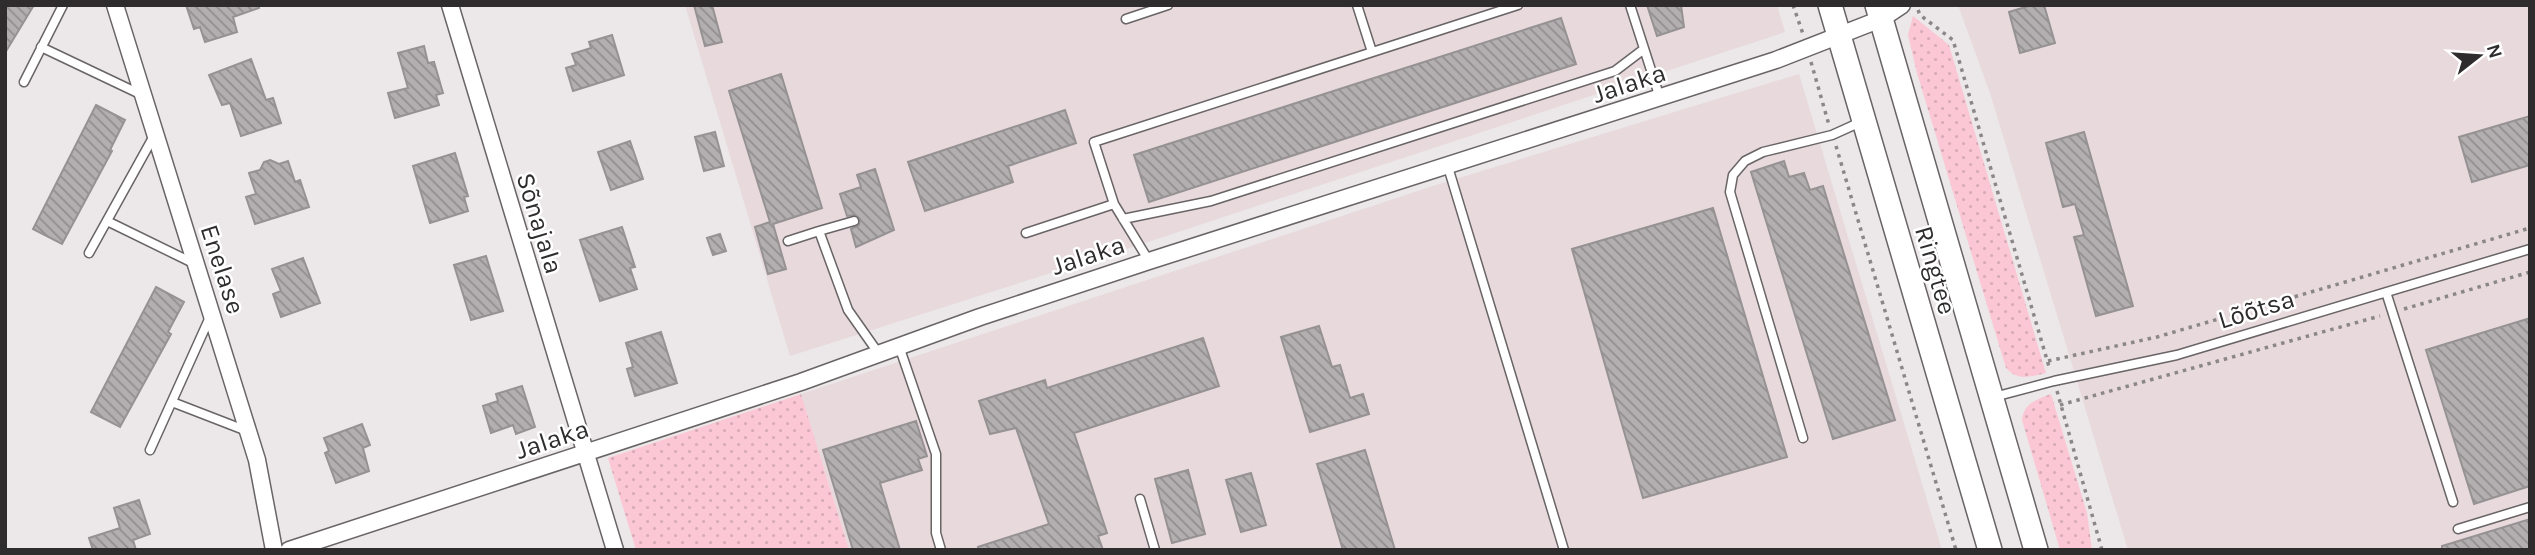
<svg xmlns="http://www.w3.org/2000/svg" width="2535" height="555" font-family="Karla,sans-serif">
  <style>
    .built { fill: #e7d9dc }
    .grass { fill: url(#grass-dots) }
    .building { fill: url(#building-back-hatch); stroke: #969293; stroke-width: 2 }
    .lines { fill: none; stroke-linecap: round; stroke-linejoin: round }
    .lane-casing { stroke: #696465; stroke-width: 11 }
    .street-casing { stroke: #696465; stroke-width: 19 }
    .secondary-casing { stroke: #696465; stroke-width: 26 }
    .path { stroke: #8b8788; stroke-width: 3.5; stroke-dasharray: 3.5 5; stroke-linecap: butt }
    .lane { stroke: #fff; stroke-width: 8 }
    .street { stroke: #fff; stroke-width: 16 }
    .secondary { stroke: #fff; stroke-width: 23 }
    .labels { text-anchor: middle; stroke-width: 5; stroke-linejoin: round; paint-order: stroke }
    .street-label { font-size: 26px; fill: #2e2c2d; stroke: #fff }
  </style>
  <defs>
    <pattern id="grass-dots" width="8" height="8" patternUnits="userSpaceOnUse" patternTransform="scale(1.75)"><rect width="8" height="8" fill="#fbc7d5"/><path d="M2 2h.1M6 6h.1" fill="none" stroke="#d7abb7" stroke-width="1.8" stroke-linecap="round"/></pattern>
    <pattern id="building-back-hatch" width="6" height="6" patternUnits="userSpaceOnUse" patternTransform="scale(1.75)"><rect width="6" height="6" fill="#b3aeaf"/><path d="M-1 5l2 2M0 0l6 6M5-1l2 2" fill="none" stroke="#928e8f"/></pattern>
  </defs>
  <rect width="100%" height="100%" fill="#ece7e8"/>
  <!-- built -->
  <path class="built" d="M685 5H1777L1785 32 1148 242 790 356Z
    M1958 5H2530V550H2128L1990 93Z
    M1799 74 1942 550H849L801 394 1436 185Z"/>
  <!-- grass -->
  <path class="grass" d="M1913 16 1949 45 2046 373C2029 377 2018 381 2006 368L1917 73 1908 35Z
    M801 394 849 550H636L608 458Z
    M2051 394 2087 513 2092 550H2060L2022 420C2024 403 2036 400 2051 394Z"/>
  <!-- building -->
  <path class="building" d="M5 5H34L5 53Z
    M186 5H258L259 8 233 17 237 32 205 42 200 27 194 29Z
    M694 5H712L722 42 705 46Z
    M1647 5H1681L1684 27 1657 36Z
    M2032 5H2044L2055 43 2020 53 2009 12Z
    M1561 18 1576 64 1149 202 1134 155Z
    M612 35 624 75 573 91 566 68 576 65 572 54 591 48 589 42Z
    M424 46 428 63 434 62 443 93 436 95 439 105 395 118 388 93 408 88 398 53Z
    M251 59 266 100 273 98 281 123 241 136 230 103 222 105 209 75Z
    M781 74 822 208 773 224 786 269 768 274 755 227 770 222 729 91Z
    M96 105 125 120 110 150 112 151 62 244 33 229Z
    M1065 110 1076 143 1008 166 1013 182 925 211 908 162Z
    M2530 116V165L2472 182 2459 137Z
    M715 132 724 166 704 171 695 137Z
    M2084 132 2133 306 2096 316 2074 237 2084 235 2075 204 2063 207 2046 143Z
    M630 141 643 179 611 190 598 152Z
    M455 153 468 196 464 197 468 211 430 223 413 166Z
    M270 160 279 164 288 161 295 182 300 180 309 207 255 224 246 197 256 194 249 173 260 170 264 162Z
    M1784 161 1789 177 1804 173 1810 190 1823 186 1895 420 1833 439 1751 172Z
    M875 169 894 230 856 247 851 229 859 225 860 219 855 215 847 216 840 194 861 187 857 175Z
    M1713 208 1787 457 1643 498 1572 249Z
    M622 227 635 267 630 268 637 289 600 301 580 240Z
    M720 234 726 251 713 255 707 238Z
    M486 256 503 311 471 320 454 265Z
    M303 258 320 303 281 317 273 294 281 291 272 269Z
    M156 287 184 302 168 332 171 334 120 427 91 412Z
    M2530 318V486L2474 504 2426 350Z
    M1319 326 1332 367 1340 365 1350 398 1363 394 1369 414 1310 432 1281 337Z
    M661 332 677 383 635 396 627 369 633 367 626 343Z
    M1203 338 1219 386 1074 433 1107 533 1098 536 1103 550H979L978 547 1049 524 1016 428 990 434 979 401 1045 380 1047 388Z
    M522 386 535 427 516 434 513 425 491 433 483 406 498 401 496 394Z
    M916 421 927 456 918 459 922 470 880 483 900 550H853L823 450Z
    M362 424 370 445 363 448 369 471 336 483 325 453 329 451 324 438Z
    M1365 450 1395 550H1343L1317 464Z
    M1188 470 1205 534 1172 543 1155 479Z
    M1251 473 1266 525 1241 532 1226 480Z
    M139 500 150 534 133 540 136 550H93L89 538 120 528 114 508Z
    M2530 519V550H2442V546Z"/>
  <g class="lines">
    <!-- lane casing -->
    <g class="lane-casing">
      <path id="lane" d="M1357 5 1372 52
        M1630 5 1660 98
        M1126 19 1168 5
        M41 47 142 95
        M24 82 63 5
        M1448 167 1564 550
        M1123 219 1211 201 1615 71 1644 49
        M107 221 195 264
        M854 221 819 231 848 310 879 354
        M1026 233 1114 204
        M788 241 819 231
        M89 253 155 134
        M1149 261 1114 204 1094 142 1518 5
        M2386 292 2453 502
        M899 346 936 454V533L941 550
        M1994 397 2054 381 2177 355 2530 249
        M172 402 247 431
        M1803 438 1730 192 1733 175 1745 161 1763 152 1832 135 1863 121
        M150 450 210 317
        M1140 499 1155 550
        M2458 529 2530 507"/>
    </g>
    <!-- street casing -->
    <g class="street-casing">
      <path id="street" d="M115 5 257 460 274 550
        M450 5 615 550
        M289 550 801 382 980 317 1149 261 1776 60 1881 19 1902 5"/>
    </g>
    <!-- secondary casing -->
    <g class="secondary-casing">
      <path id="secondary" d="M1830 5 1990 550
        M1877 5 2036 550"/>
    </g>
    <!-- path -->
    <path class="path" d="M1793 5 1803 34
      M1918 10 1920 15 1953 40 2050 370
      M1811 62 1829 125
      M1836 146 1956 550
      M2404 309 2530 272
      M2048 361 2157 337 2530 228
      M2057 391 2102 550
      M2060 405 2380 316"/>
    <!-- lane -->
    <use href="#lane" class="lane"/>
    <!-- street -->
    <use href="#street" class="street"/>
    <!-- secondary -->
    <use href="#secondary" class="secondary"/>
  </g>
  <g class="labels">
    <!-- street labels -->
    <g class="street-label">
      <text transform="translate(1629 83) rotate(-18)" y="9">Jalaka</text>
      <text transform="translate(540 223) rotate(73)" y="9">Sõnajala</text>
      <text transform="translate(1088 255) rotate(-18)" y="9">Jalaka</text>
      <text transform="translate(223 269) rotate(72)" y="9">Enelase</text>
      <text transform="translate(1936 270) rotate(74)" y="9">Ringtee</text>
      <text transform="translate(2256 309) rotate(-17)" y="9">Lõõtsa</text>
      <text transform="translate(552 439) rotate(-18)" y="9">Jalaka</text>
    </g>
  </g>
  <!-- border -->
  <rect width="2535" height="555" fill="none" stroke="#2e2c2d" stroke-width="14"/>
  <!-- north arrow -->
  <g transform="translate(2479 56) rotate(73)" stroke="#ffffff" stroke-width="5" paint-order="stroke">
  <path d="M0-5L12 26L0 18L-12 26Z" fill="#2e2c2d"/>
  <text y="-10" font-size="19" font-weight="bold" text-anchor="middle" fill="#2e2c2d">N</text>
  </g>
</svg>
